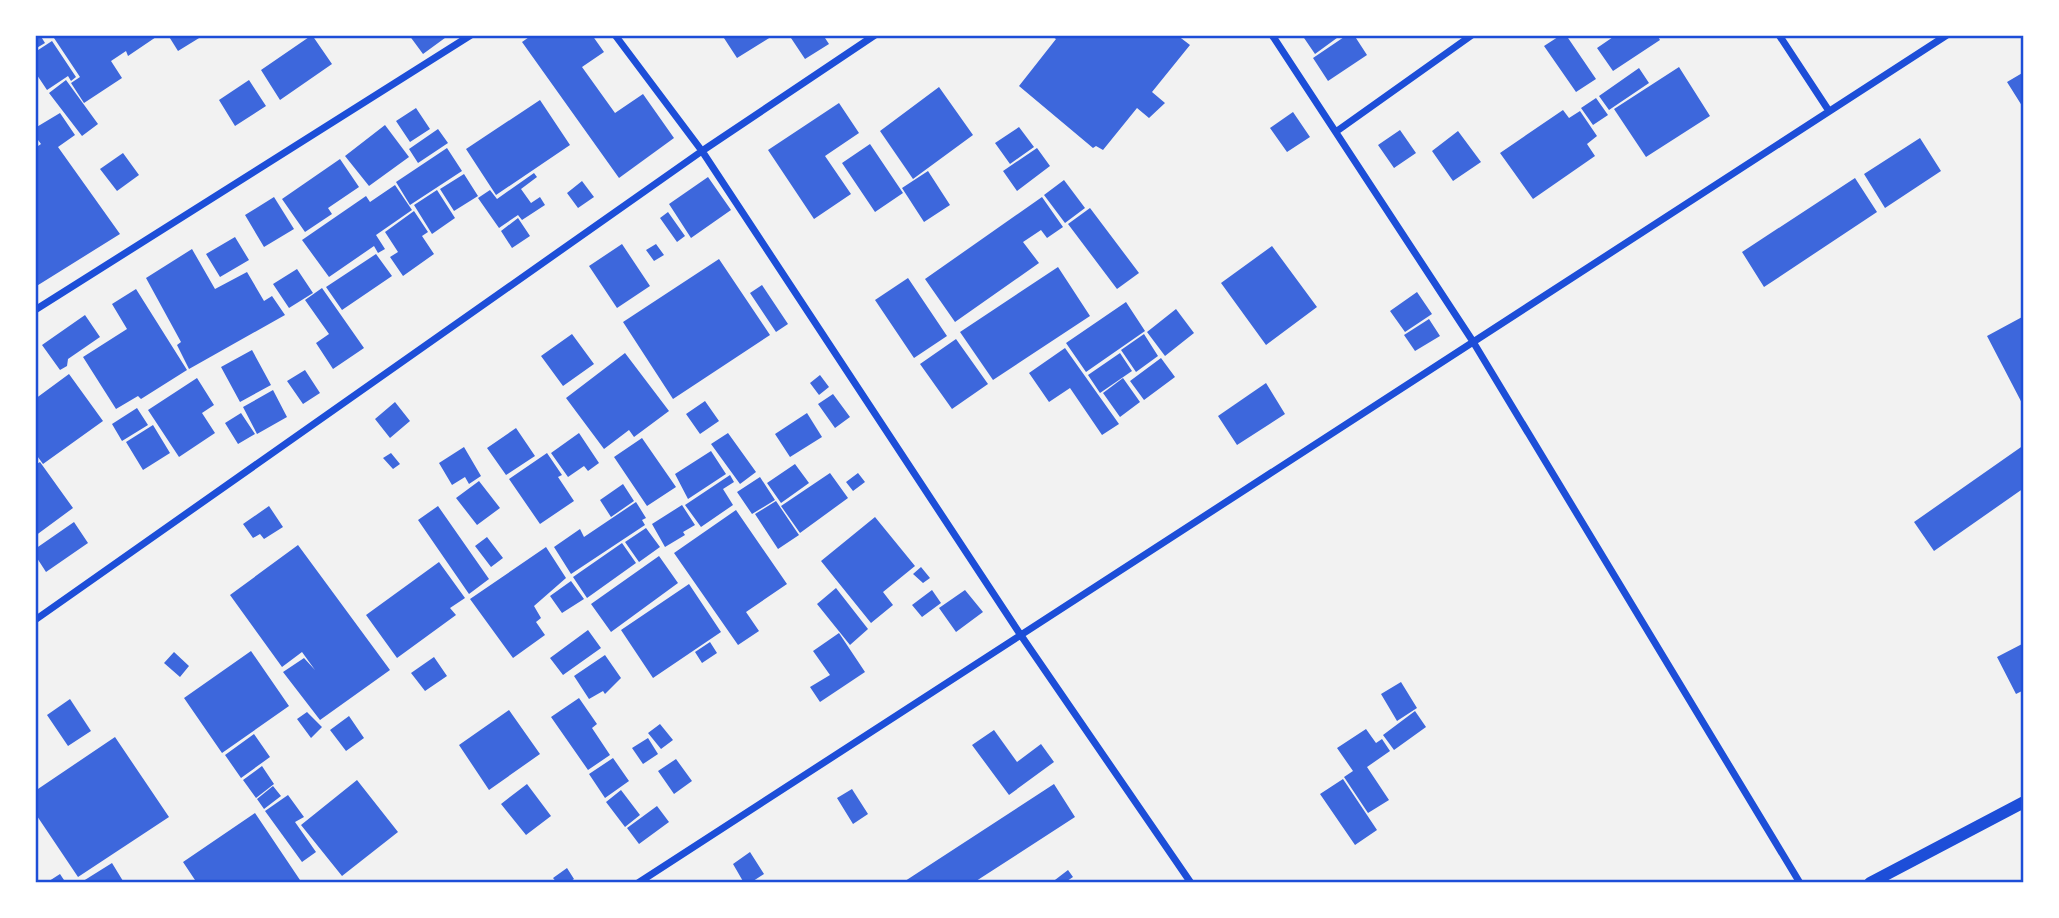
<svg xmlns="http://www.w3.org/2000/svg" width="2059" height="918" font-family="Roboto,sans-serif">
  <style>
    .building { fill: #3d67dc }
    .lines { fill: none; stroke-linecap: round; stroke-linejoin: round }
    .minor { stroke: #1d4ed8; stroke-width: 7 }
    .tertiary { stroke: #1d4ed8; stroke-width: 12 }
    .neatline { fill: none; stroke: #1d4ed8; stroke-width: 2.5 }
  </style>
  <rect width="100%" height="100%" fill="#f2f2f2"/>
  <!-- building -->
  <path class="building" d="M35 35H40L45 43 35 49Z
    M52 35H159L128 56 126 51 111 61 122 78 84 103 71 83 80 77Z
    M168 35H204L178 51Z
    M312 35 332 64 280 100 261 70Z
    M409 35H449L423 54Z
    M532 35H592L604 52 582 67 615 113 643 94 674 138 619 178 522 42Z
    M722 35H774L737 58Z
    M789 35H823L829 44 805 59Z
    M1050 35H1177L1190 45 1152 92 1165 103 1149 118 1137 108 1103 150 1096 146 1093 148 1019 86 1056 39Z
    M1302 35H1341L1315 54Z
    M1347 35H1354L1367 55 1328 81 1313 58Z
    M1561 35H1566L1596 79 1576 92 1544 46Z
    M1616 35H1657L1660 40 1613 71 1597 48Z
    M52 41 76 77 71 81 68 76 47 90 35 72V52Z
    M1679 67 1710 116 1646 157 1614 109Z
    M1639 68 1649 83 1609 110 1599 96Z
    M2024 72V109L2007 82Z
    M66 80 98 124 82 136 49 93Z
    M249 80 266 106 235 126 219 100Z
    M939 87 973 135 913 179 880 131Z
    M1596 98 1608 115 1593 125 1581 108Z
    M540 100 570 145 496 195 466 149Z
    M839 103 859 133 825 156 851 194 814 219 768 150Z
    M416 108 430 129 410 142 396 121Z
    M1563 110 1569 118 1580 111 1597 136 1587 144 1595 156 1533 199 1500 153Z
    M1293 112 1310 137 1287 152 1270 128Z
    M60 113 75 135 58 147 120 234 35 287V148L41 144 35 136V128Z
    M385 125 409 157 369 186 345 156Z
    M1019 127 1034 147 1010 164 995 143Z
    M438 129 448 143 418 163 409 149Z
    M1400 130 1416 153 1394 168 1378 145Z
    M1458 131 1481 162 1453 181 1432 151Z
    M1920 138 1941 171 1885 208 1864 174Z
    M870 144 903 193 875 212 842 163Z
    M447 148 462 171 410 205 396 182Z
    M1037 148 1050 166 1017 191 1003 171Z
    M123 153 139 175 117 191 100 169Z
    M340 159 359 187 328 208 332 214 305 232 282 199Z
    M928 171 950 205 924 222 902 188Z
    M534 173 537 177 521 189 531 203 540 197 545 205 522 220 518 215 499 228 478 198 490 190 497 199Z
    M464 174 478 196 454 211 440 189Z
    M708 177 731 210 691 238 669 204Z
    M1855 178 1877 212 1764 287 1742 252Z
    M1064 180 1085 208 1065 223 1044 195Z
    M582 181 594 197 578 208 567 193Z
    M395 185 412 210 376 235 385 249 378 253 374 246 329 277 302 240 366 196 370 202Z
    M437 190 455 218 432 234 414 205Z
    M274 197 294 229 264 247 245 215Z
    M1042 197 1063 227 1047 238 1041 230 1023 242 1039 263 955 322 925 279Z
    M1090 208 1139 273 1117 289 1068 224Z
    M414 211 428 232 422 236 434 254 403 276 390 257 398 252 385 232Z
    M668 212 685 236 677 242 660 218Z
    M518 218 530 236 512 248 501 231Z
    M235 237 249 260 220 277 206 254Z
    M622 244 650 286 617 308 589 266Z
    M656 244 664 255 654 261 646 250Z
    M1272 246 1317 307 1266 345 1221 283Z
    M192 249 215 289 247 272 264 301 272 296 285 315 189 369 177 345 181 342 146 278Z
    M376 254 392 276 342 310 326 287Z
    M719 259 770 335 673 399 623 322Z
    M1058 267 1090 316 993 380 960 332Z
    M297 269 313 293 289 308 273 284Z
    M908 278 947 336 914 358 875 300Z
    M762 285 788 324 776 332 750 293Z
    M322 288 364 348 333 369 316 343 329 334 305 300Z
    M136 289 187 370 141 399 138 396 116 409 83 357 127 329 112 304Z
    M1417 292 1432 314 1405 332 1390 311Z
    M1126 302 1145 331 1086 372 1066 343Z
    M1176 309 1194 333 1165 356 1147 332Z
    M85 315 100 337 68 359 67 366 60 370 42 345Z
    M2024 316V407L1987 336Z
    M1429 319 1440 336 1415 351 1404 335Z
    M572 334 594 364 563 386 541 356Z
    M1144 334 1158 356 1136 372 1121 350Z
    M956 339 988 384 952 409 920 364Z
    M1065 348 1119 424 1102 435 1070 388 1049 402 1029 373Z
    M252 350 271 385 240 402 221 367Z
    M625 353 669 411 634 437 629 430 604 449 566 398Z
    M1120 353 1132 371 1100 393 1088 375Z
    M1161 358 1175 377 1144 400 1130 381Z
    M305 370 320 393 303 404 287 381Z
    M69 374 103 421 43 464 35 453V399Z
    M820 375 829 387 819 395 810 383Z
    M197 378 214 405 202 413 215 433 179 457 148 410Z
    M1123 378 1140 402 1120 417 1103 393Z
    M1266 383 1285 414 1237 445 1218 416Z
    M273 390 287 417 257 434 243 407Z
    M833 394 850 417 835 428 818 404Z
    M705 401 719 421 700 434 686 414Z
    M395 402 410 421 390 438 375 419Z
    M137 408 148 425 122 441 112 424Z
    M241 413 255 434 238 444 225 423Z
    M807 413 822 437 790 457 775 434Z
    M153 425 170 453 143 470 126 442Z
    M516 428 535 456 506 475 487 448Z
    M579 433 599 463 588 471 584 466 568 477 551 453Z
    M728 433 756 472 740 484 711 444Z
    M642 438 676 487 647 506 614 457Z
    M2024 445V488L1934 551 1914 522Z
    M464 447 481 476 469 484 465 477 452 485 439 463Z
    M711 451 726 474 688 499 675 474Z
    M391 453 400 464 393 469 383 458Z
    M547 453 562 475 558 477 574 501 540 524 509 479Z
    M40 462 73 508 35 536V465Z
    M795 464 809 483 781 503 767 483Z
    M830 473 848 498 800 533 781 506Z
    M858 473 865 482 853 491 846 482Z
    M730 475 734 482 723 489 733 505 701 527 685 505Z
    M760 477 775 500 752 514 737 492Z
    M479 481 500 508 477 525 456 498Z
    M623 484 634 501 611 517 600 500Z
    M776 501 799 535 778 549 755 514Z
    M636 502 646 518 642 520 645 525 571 574 554 547 580 529 584 537Z
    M682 505 695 525 683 532 685 535 665 547 652 524Z
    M269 506 283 527 264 539 260 534 253 538 243 524Z
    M438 506 489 579 469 594 418 520Z
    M736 510 787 584 746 612 759 631 738 645 674 553Z
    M875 517 915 566 883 592 893 605 871 623 821 561Z
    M74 522 88 543 46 572 35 555V549Z
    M646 528 660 547 639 562 625 542Z
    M487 537 503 558 491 567 475 546Z
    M622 543 636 563 587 598 573 577Z
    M298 545 390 670 320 720 283 672 304 658 315 670 302 652 282 667 230 595Z
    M546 547 566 578 534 606 541 618 536 622 545 635 513 658 470 599Z
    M659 556 678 583 611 632 591 604Z
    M439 562 465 598 450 608 456 615 397 658 366 615Z
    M921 567 930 578 923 583 913 574Z
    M571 581 584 599 562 613 550 596Z
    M689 584 721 632 653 678 621 630Z
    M836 588 868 629 850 645 817 604Z
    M932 590 941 603 922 617 912 605Z
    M965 590 983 612 956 632 939 608Z
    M588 630 601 648 563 675 550 658Z
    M839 633 865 672 820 702 810 687 830 675 813 651Z
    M710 642 717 653 702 663 695 652Z
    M2024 643V690L2016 694 1997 657Z
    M251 651 289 706 222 753 184 698Z
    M174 652 189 666 180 677 164 663Z
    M605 655 621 678 605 694 603 691 589 699 574 676Z
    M434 657 447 676 425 691 411 673Z
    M1401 682 1417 708 1397 721 1381 694Z
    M579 698 597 724 592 728 610 755 588 770 551 717Z
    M70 699 91 731 68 746 47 715Z
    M509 710 540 754 489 790 459 745Z
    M1415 711 1426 727 1394 750 1383 735Z
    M307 712 322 727 311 738 297 719Z
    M349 716 364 738 346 751 330 730Z
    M660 724 673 740 661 749 648 733Z
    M1366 729 1376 743 1382 739 1390 751 1367 767 1389 800 1368 813 1344 777 1353 771 1337 748Z
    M994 730 1017 762 1041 744 1054 762 1009 795 972 745Z
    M254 734 270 757 241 778 225 755Z
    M115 737 169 817 78 877 35 813V791Z
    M648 738 658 754 643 764 632 748Z
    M613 758 629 781 605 798 589 774Z
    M676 759 692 781 674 794 658 771Z
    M262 766 274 784 256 798 243 780Z
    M1343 779 1377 830 1355 845 1320 794Z
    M357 780 398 832 342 876 301 825Z
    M527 784 551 816 526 835 501 804Z
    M1054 784 1075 817 973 883H902Z
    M273 786 281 796 264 809 257 799Z
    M852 789 868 814 853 824 837 798Z
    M621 790 640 815 625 827 606 802Z
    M288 795 304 817 295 822 316 852 302 862 265 811Z
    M657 806 669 822 639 844 627 828Z
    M255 813 302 883H197L183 862Z
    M750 852 764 874 750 883H744L733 864Z
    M112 863 123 881 120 883H80Z
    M567 868 574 879 568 883H557L553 878Z
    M1068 870 1073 877 1064 883H1051Z
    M60 874 66 883H46Z"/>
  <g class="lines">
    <!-- minor -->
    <path class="minor" d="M615 35 702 151 1020 634 1191 883
      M1272 35 1472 340 1800 883
      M1779 35 1829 111
      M1337 131 1472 35
      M35 310 471 35
      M35 620 702 151 875 35
      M638 883 1947 35"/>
    <!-- tertiary -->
    <path class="tertiary" d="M1870 883 2024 802"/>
  </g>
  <!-- border -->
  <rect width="2059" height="918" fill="none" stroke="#ffffff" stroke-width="74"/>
  <rect x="37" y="37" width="1985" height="844" class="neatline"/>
</svg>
